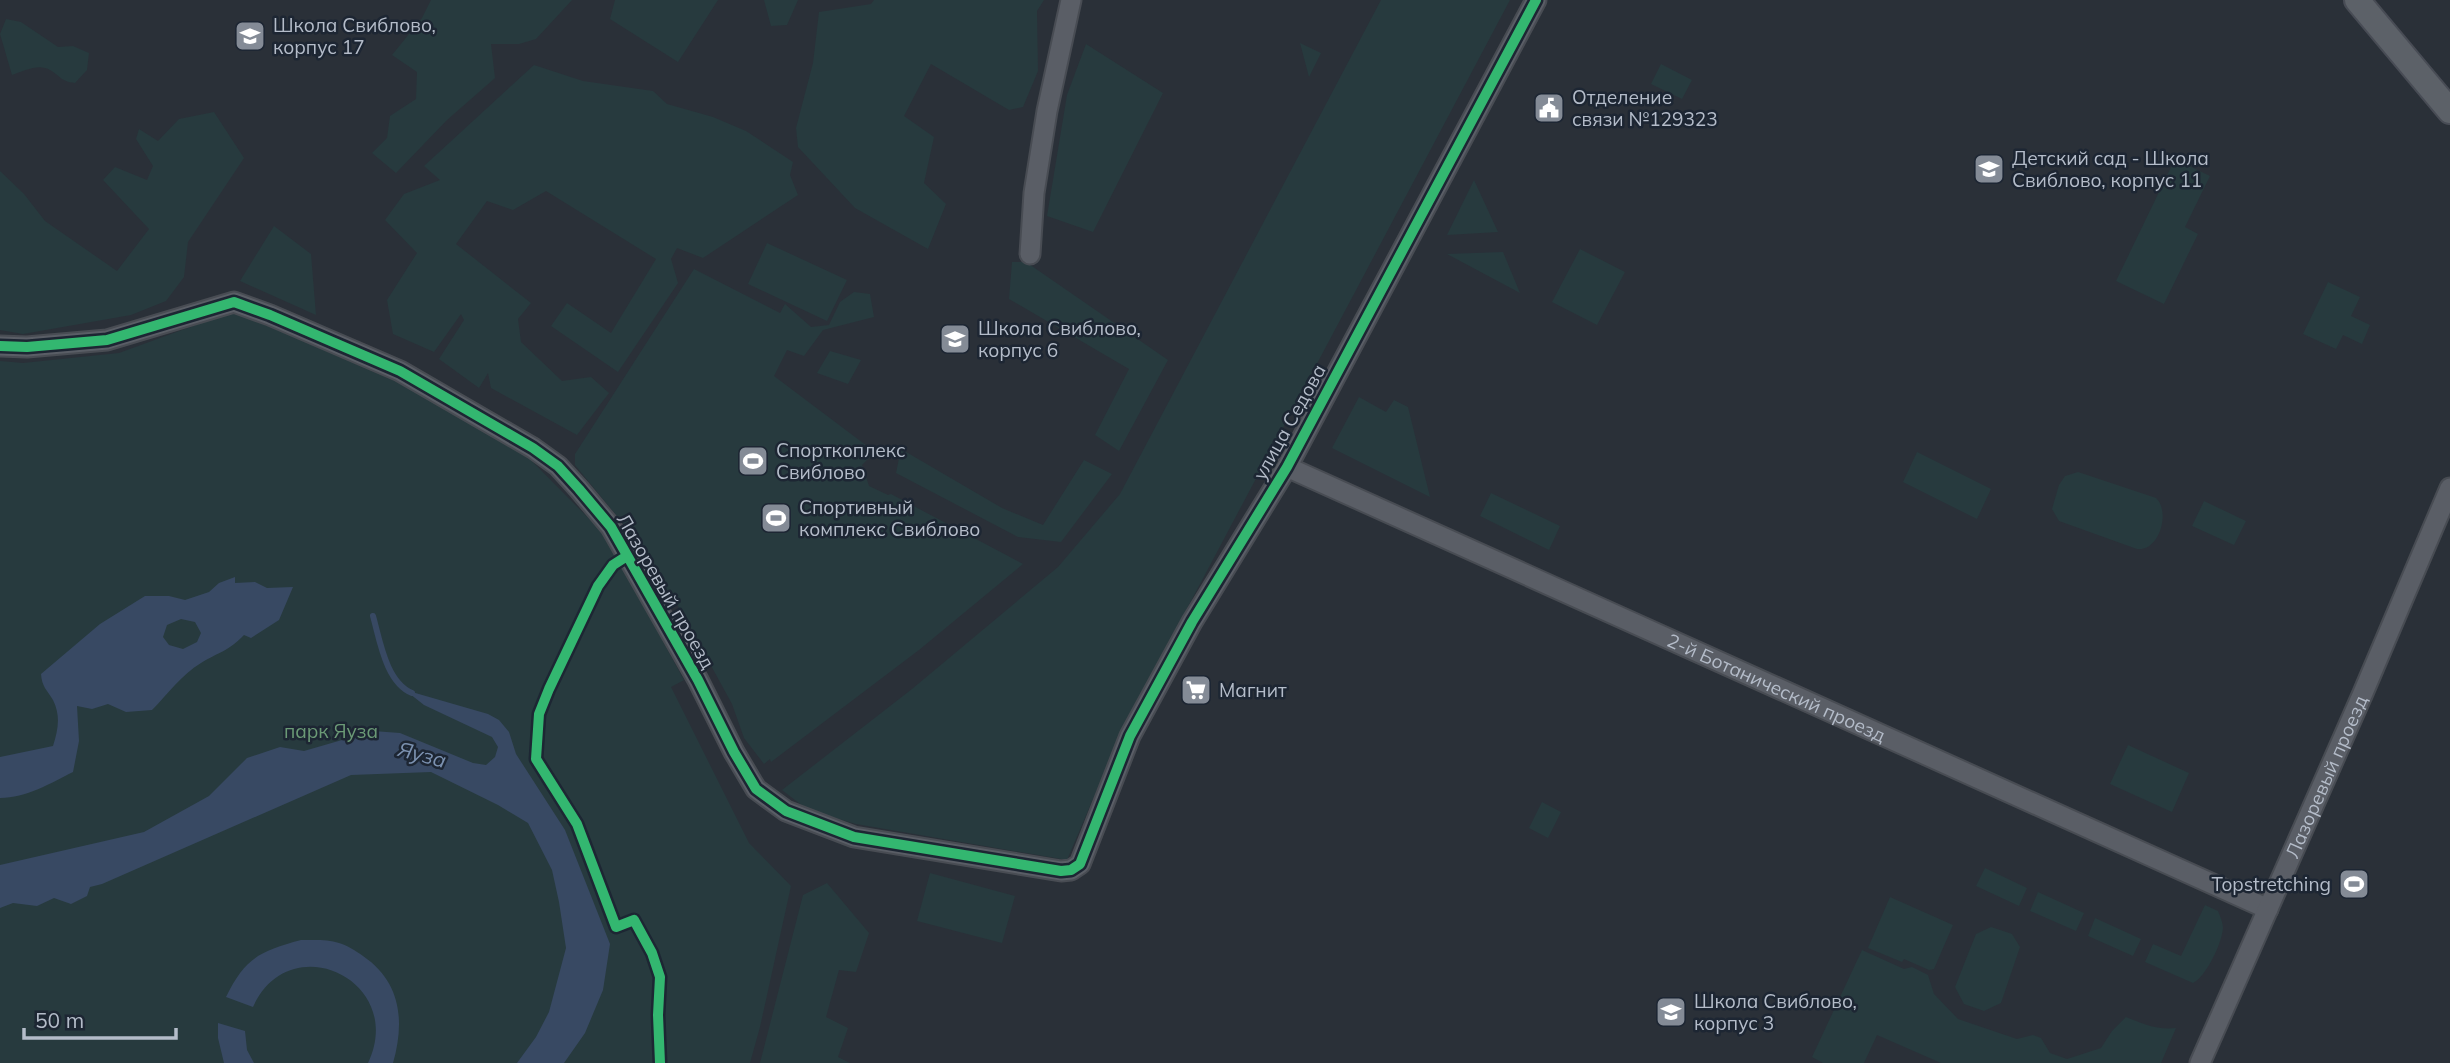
<svg xmlns="http://www.w3.org/2000/svg" width="2450" height="1063" font-family="Mulish,sans-serif">
  <style>
    .green { fill: #273a3e }
    .water { fill: #384963; fill-rule: evenodd }
    .lines { fill: none; stroke-linecap: round; stroke-linejoin: round }
    .stream { stroke: #384963; stroke-width: 6 }
    .minor-casing { stroke: #484c53; stroke-width: 23 }
    .major-casing { stroke: #484c55; stroke-width: 28 }
    .minor { stroke: #5a5e66; stroke-width: 19 }
    .major { stroke: #5c6168; stroke-width: 24 }
    .cycleway-casing { stroke: #1d2633; stroke-width: 15 }
    .cycleway { stroke: #33b770; stroke-width: 10 }
    .labels { text-anchor: middle; stroke-width: 5; stroke-linejoin: round; paint-order: stroke }
    .poi-label { font-size: 19px; fill: #b4bcc9; stroke: #1d2633; text-anchor: start }
    .street-label { font-size: 19px; fill: #b4bcc9; stroke: #1d2633 }
    .park-label { font-size: 19px; fill: #6b9a76; stroke: #1d2633 }
    .water-label { font-size: 21px; font-style: italic; fill: #7c92b1; stroke: #1d2633 }
  </style>
  <rect width="100%" height="100%" fill="#2a3038"/>
  <!-- green -->
  <path class="green" d="M431 0H572L536 39 519 44H491L495 78 447 120 396 173 372 153 387 138 390 116 416 99 417 72 392 55 422 18Z
    M615 0H718L678 62 610 19Z
    M764 0H798L787 25 771 26Z
    M874 0H1044L1037 11 1038 71 1023 107 1009 110 931 64 904 116 934 137 924 183 946 204 928 249 855 208 798 147 796 128 813 63 819 12 871 4Z
    M1381 0H1510L1122 731 1067 860 856 824 808 810 782 790 912 689 1058 567 1120 494Z
    M6 19 21 22 58 47 73 46 89 53 87 70 75 83C60 81 62 77 50 70 39 63 24 71 12 75L0 34Z
    M1300 43 1321 53 1309 77Z
    M1086 44 1163 93 1093 232 1047 216 1067 95Z
    M1661 64 1692 80 1682 99 1651 84Z
    M534 65 583 81 653 91 667 104 713 117 746 131 793 162 790 175 798 195 703 258 677 248 671 259 678 283 618 372 551 326 567 303 611 333 656 259 546 191 513 210 487 201 456 244 531 303 518 319 521 342 562 381 591 377 609 393 577 435 491 388 488 373 479 388 439 359 464 320 461 314 434 352 393 334 387 300 417 253 385 220 404 194 440 180 424 166Z
    M214 112 244 158 188 242 184 277 166 301 131 315 23 334 0 330V171L24 194 45 221 117 271 149 229 103 180 115 167 147 180 153 166 136 139 139 129 158 141 179 119Z
    M2175 159 2210 176 2185 227 2198 234 2164 304 2116 281Z
    M1474 180 1498 232 1447 235Z
    M274 226 311 254 316 315 240 281Z
    M767 243 847 280 827 321 748 284Z
    M1580 249 1625 272 1597 325 1552 302Z
    M1503 252 1520 293 1447 254Z
    M1012 262H1026L1168 360 1119 451 1095 435 1129 369 1009 299Z
    M694 269 780 313 785 304 811 327 829 325 840 302 854 292 870 294 874 317 823 330 804 356 787 350 774 376 875 452 862 465 869 486 888 495 891 494 1023 564 919 650 771 762 770 759 764 764 744 738 732 704 680 609 628 533 629 531 575 465V454Z
    M2328 282 2360 297 2351 316 2370 325 2362 344 2343 335 2336 349 2303 334Z
    M234 311 397 382 519 448 605 535 684 680 671 687 749 843 791 886 760 1027 750 1063H0V361L23 363 119 353Z
    M830 351 861 360 848 384 817 373Z
    M1359 397 1386 412 1394 400 1408 407 1430 497 1332 448Z
    M901 449 1002 508 1043 525 1084 460 1112 474 1061 542 1018 537 896 473Z
    M1917 452 1991 489 1977 519 1903 482Z
    M2078 472 2156 498C2171 512 2159 552 2137 549L2059 521 2052 509 2059 485 2065 476Z
    M1491 493 1560 526 1549 550 1480 516Z
    M2204 501 2246 521 2234 545 2192 526Z
    M2128 745 2189 773 2172 812 2110 784Z
    M1542 802 1561 812 1548 838 1529 828Z
    M1985 868 2027 888 2019 906 1976 886Z
    M930 873 1015 896 1002 943 917 921Z
    M827 883 869 933 856 972 839 970 826 1017 848 1028 838 1057 850 1063H760L803 895Z
    M2038 892 2084 913 2076 931 2030 911Z
    M1890 897 1953 925 1934 969 1929 970 1904 959 1902 962 1868 948Z
    M2205 905 2218 911C2220 916 2223 923 2223 928 2222 943 2206 977 2193 983L2145 962 2153 944 2181 956Z
    M2095 918 2141 939 2133 956 2088 936Z
    M1991 927 2012 934 2020 947 2001 1003 1984 1011 1964 1004 1955 987 1976 934Z
    M1862 950 1904 969 1912 967 1928 975 1934 994 1958 1019 2017 1039 2033 1035 2041 1038 2050 1053 2067 1059 2101 1048 2112 1031 2126 1017C2143 1024 2157 1030 2176 1028L2161 1063H1941L1877 1035 1864 1063H1823L1812 1057Z"/>
  <!-- water -->
  <path class="water" d="M235 577V583L255 582 267 588 293 587 279 620 251 638 244 635C229 651 219 652 201 663 181 675 168 694 152 710L126 712 108 704 92 709 77 706 79 741 73 772C51 783 26 798 0 798V757L53 746C58 730 61 716 53 700 47 690 42 687 41 674L100 624 145 596H169L185 600 209 592 219 583ZM181 619 195 622 201 633 197 642 183 649 169 645 163 637 167 625Z
    M405 690 488 714 499 720 509 732 516 754 565 830 610 944 603 990 585 1033 564 1063H517L536 1037 549 1012 566 948 559 902 552 870 528 823 498 805 431 772 351 775 102 884 90 887 87 896 71 904 54 898 37 906 13 903 0 908V865L144 832 209 796 247 758 280 747 304 751 373 731 400 733 473 763 486 765 495 757 498 747 492 737 424 705Z
    M301 940C313 940 328 939 339 943 347 945 356 951 363 956 401 982 405 1021 393 1063H368C407 981 290 925 253 1007L226 997C245 958 260 951 301 940Z
    M218 1023 245 1031 247 1050 254 1063H224L218 1038Z"/>
  <g class="lines">
    <!-- stream -->
    <path class="stream" d="M373 616C380 641 386 682 412 693"/>
    <!-- minor casing -->
    <g class="minor-casing">
      <g id="minor">
        <path d="M1030 254 1034 193 1047 111 1071 0"/>
        <path d="M0 346 27 347 107 340 234 302 270 315 400 371 533 448 558 466 579 489 611 527 698 680 734 752 756 789 786 811 854 837 1061 871 1071 870 1080 864 1130 736 1192 622 1287 467 1536 0"/>
        <path id="s1" d="M1287 467 2268 909"/>
        <path id="s2" d="M2200 1063 2363 693 2450 488"/>
      </g>
    </g>
    <!-- major casing -->
    <g class="major-casing">
      <path id="major" d="M2357 0 2450 111"/>
    </g>
    <!-- minor -->
    <use href="#minor" class="minor"/>
    <!-- major -->
    <use href="#major" class="major"/>
    <!-- cycleway casing -->
    <g class="cycleway-casing">
      <path id="cycleway" d="M0 346 27 347 107 340 234 302 270 315 400 371 533 448 558 466 579 489 611 527 698 680 734 752 756 789 786 811 854 837 1061 871 1071 870 1080 864 1130 736 1192 622 1287 467 1536 0
        M627 556 613 565 598 586 549 689 539 714 536 759 577 824 616 927 634 920 652 953 660 977 658 1015 660 1063"/>
    </g>
    <!-- cycleway -->
    <use href="#cycleway" class="cycleway"/>
  </g>
  <!-- icons -->
  <defs>
    <g id="school-square" transform="scale(1.575)"><rect x="-9" y="-9" width="18" height="18" rx="4" fill="#848b96" stroke="#1d2633"/><path d="M0-5L7-2L0 1L-7-2ZM-4 1L0 2.5L4 1V4Q0 6-4 4Z" fill="#fff"/></g>
    <g id="civic-square" transform="scale(1.575)"><rect x="-9" y="-9" width="18" height="18" rx="4" fill="#848b96" stroke="#1d2633"/><path d="M-.6-6.5H3V-4.5H.6V-3L4-1V1h2V6H-6V1h2V-1L-.6-3ZM-1.2 2.5V6h2.4V2.5Z" fill="#fff"/></g>
    <g id="stadium-square" transform="scale(1.575)"><rect x="-9" y="-9" width="18" height="18" rx="4" fill="#848b96" stroke="#1d2633"/><path d="M0-5a6.5 5 0 1 0 0 10a6.5 5 0 1 0 0-10ZM-3.5-1.8h7v3.6h-7Z" fill="#fff"/></g>
    <g id="supermarket-square" transform="scale(1.575)"><rect x="-9" y="-9" width="18" height="18" rx="4" fill="#848b96" stroke="#1d2633"/><path d="M-6-5.5h2.5l.6 2H6L4.5 2H-2.5L-4.4-4H-6ZM-1.5 3.2a1.3 1.3 0 1 0 .1 0ZM3 3.2a1.3 1.3 0 1 0 .1 0Z" fill="#fff"/></g>
  </defs>
  <g fill-rule="evenodd">
    <use href="#school-square" x="250" y="36"/>
    <use href="#civic-square" x="1549" y="108"/>
    <use href="#school-square" x="1989" y="169"/>
    <use href="#school-square" x="955" y="339"/>
    <use href="#stadium-square" x="753" y="461"/>
    <use href="#stadium-square" x="776" y="518"/>
    <use href="#supermarket-square" x="1196" y="690"/>
    <use href="#stadium-square" x="2354" y="884"/>
    <use href="#school-square" x="1671" y="1012"/>
  </g>
  <g class="labels">
    <!-- poi labels -->
    <g class="poi-label">
      <text x="273" y="32">Школа Свиблово,<tspan x="273" dy="22">корпус 17</tspan></text>
      <text x="1572" y="104">Отделение<tspan x="1572" dy="22">связи №129323</tspan></text>
      <text x="2012" y="165">Детский сад - Школа<tspan x="2012" dy="22">Свиблово, корпус 11</tspan></text>
      <text x="978" y="335">Школа Свиблово,<tspan x="978" dy="22">корпус 6</tspan></text>
      <text x="776" y="457">Спорткоплекс<tspan x="776" dy="22">Свиблово</tspan></text>
      <text x="799" y="514">Спортивный<tspan x="799" dy="22">комплекс Свиблово</tspan></text>
      <text x="1219" y="697">Магнит</text>
      <text x="2331" y="891" text-anchor="end">Topstretching</text>
      <text x="1694" y="1008">Школа Свиблово,<tspan x="1694" dy="22">корпус 3</tspan></text>
    </g>
    <!-- street labels -->
    <g class="street-label">
      <text transform="translate(1289 422) rotate(-61)" y="7">улица Седова</text>
      <text transform="translate(666 591) rotate(60)" y="7">Лазоревый проезд</text>
      <text dy="7" stroke="none"><textPath href="#s1" startOffset="537">2-й Ботанический проезд</textPath></text>
      <text dy="7" stroke="none"><textPath href="#s2" startOffset="313">Лазоревый проезд</textPath></text>
    </g>
    <!-- park labels -->
    <g class="park-label">
      <text x="331" y="738">парк Яуза</text>
    </g>
    <!-- water labels -->
    <g class="water-label">
      <text transform="translate(422 755) rotate(15)" y="7">Яуза</text>
    </g>
  </g>
  <!-- scale -->
  <path d="M24 1028v10h152v-10" fill="none" stroke="#b4bcc9" stroke-width="3.5"/>
  <text x="35" y="1028" font-size="21" fill="#b4bcc9" stroke="#1d2633" stroke-width="5" paint-order="stroke">50 m</text>
</svg>
